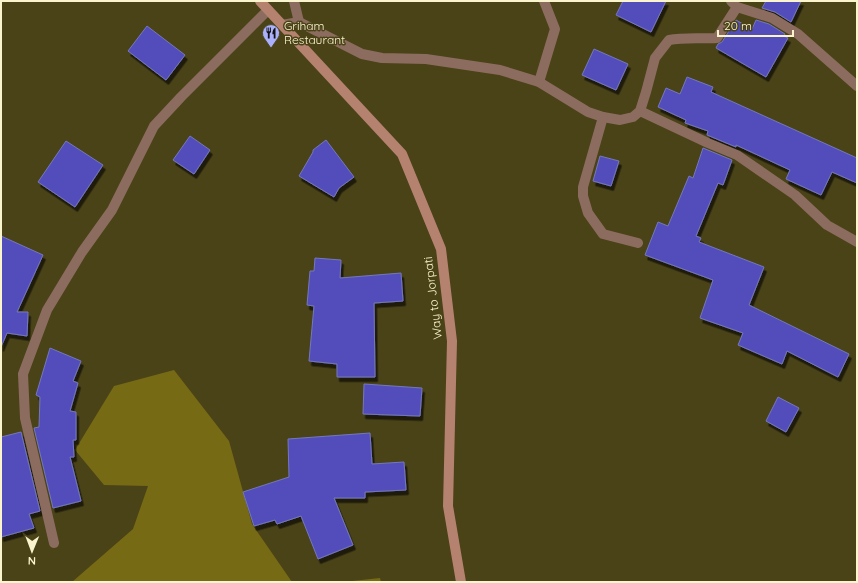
<svg xmlns="http://www.w3.org/2000/svg" width="858" height="583" font-family="Quicksand,sans-serif">
  <style>
    .forest { fill: #776a14 }
    .building { fill: #534ebc; stroke: #7478bc; filter: url(#shadow) }
    .lines { fill: none; stroke-linecap: round; stroke-linejoin: round }
    .lane { stroke: #8d6c60; stroke-width: 10 }
    .street { stroke: #8d6c60; stroke-width: 10 }
    .secondary { stroke: #b68270; stroke-width: 10 }
    .labels { text-anchor: middle; stroke-width: 3; stroke-linejoin: round; paint-order: stroke }
    .poi-label { font-size: 12px; fill: #fbf5ce; stroke: #4a4318; text-anchor: start }
    .street-label { font-size: 12px; fill: #fbf5ce; stroke: #4a4318 }
  </style>
  <defs>
    <filter id="shadow"><feDropShadow dx="2.5" dy="4.5" stdDeviation="0" flood-color="#0009"/></filter>
  </defs>
  <rect width="100%" height="100%" fill="#4a4318"/>
  <!-- forest -->
  <path class="forest" d="M174 370 229 441 252 524 292 582H72L133 529 148 486 104 485 75 450 114 386Z
    M380 578 381 582H343Z"/>
  <!-- building -->
  <path class="building" d="M623 1H666L651 32 616 15Z
    M766 1H801L791 22 775 12 762 8Z
    M736 20 752 29 756 20 769 24 785 34 784 36 788 38 766 77 716 48 718 44 722 42Z
    M147 26 185 55 166 80 128 51Z
    M594 49 628 64 616 90 582 75Z
    M687 77 713 87 711 92 857 158V183L832 172 821 195 786 179 790 170 736 145V147L707 135 708 131 685 123 686 120 658 107 666 88 680 94Z
    M190 136 210 150 194 174 173 160Z
    M326 140 354 177 339 188 334 197 299 176 313 152V150Z
    M66 141 103 165 75 207 38 182Z
    M703 148 732 160 723 185 718 183 696 236 701 238 699 242 764 267 749 305 849 354 838 377 787 351 782 364 738 345 743 333 700 318 713 280 645 255 658 222 668 226 689 176 693 178Z
    M600 156 619 161 611 186 593 181Z
    M1 236 43 255 17 312H28L27 336 7 333 1 347Z
    M315 258 341 260 340 278 401 273 403 301 374 303 375 377H337V364L309 361 314 306 307 305 310 271H314Z
    M50 348 81 361 73 381 78 383 70 411 76 412V440H73L74 457H70L81 501 53 508 34 428 39 427 40 397 36 395Z
    M364 384 422 388 420 416 363 414Z
    M778 397 799 408 786 432 766 421Z
    M21 432 40 511 29 514 34 528 1 537V437Z
    M370 433 372 464 404 462 406 490 365 492V498H334L353 545 318 559 301 516 277 524 275 520 254 526 243 492 289 477 288 439Z"/>
  <g class="lines">
    <!-- lane -->
    <path class="lane" d="M294 1 299 22
      M539 82 555 29 544 1
      M603 117 583 187V196L588 213 603 234 638 243"/>
    <!-- street -->
    <path class="street" d="M731 1 737 7 772 18 798 34 857 86
      M282 25 299 22 362 54 382 58 426 59 500 70 539 82 588 112 603 117 620 120 633 117 640 111 646 92 655 58 669 40C685 37 701 39 717 38L737 7
      M640 111 708 143 737 155 795 195 827 225 857 242
      M54 543 25 418 23 374 47 310 82 252 112 210 154 126 181 97 268 10"/>
    <!-- secondary -->
    <path class="secondary" d="M260 1 402 154 441 249 452 341 448 506 461 582"/>
  </g>
  <!-- icons -->
  <defs>
    <g id="restaurant-pin" transform="scale(0.9)"><path d="M0 17L-7.5 6A9.5 9.5 0 1 1 7.5 6Z" fill="#aab0fb" stroke="#4a4318"/><path d="M-5-6h1v4h1v-4h1v4h1v-4h1v5L-1.5 .5V6h-2V.5L-5-1ZM5-6V6H3V1.5H1.5Q1.5-4 5-6Z" fill="#111"/></g>
  </defs>
  <g fill-rule="evenodd">
    <use href="#restaurant-pin" x="271" y="33"/>
  </g>
  <g class="labels">
    <!-- poi labels -->
    <g class="poi-label">
      <text x="284" y="30">Griham<tspan x="284" dy="14">Restaurant</tspan></text>
    </g>
    <!-- street labels -->
    <g class="street-label">
      <text transform="translate(433 298) rotate(-97)" y="4">Way to Jorpati</text>
    </g>
  </g>
  <!-- border -->
  <rect width="858" height="583" fill="none" stroke="#fbf5ce" stroke-width="4"/>
  <!-- north arrow -->
  <g transform="translate(32 551) rotate(181)" stroke="#4a4318" stroke-width="3" paint-order="stroke">
  <path d="M0-3L7 15L0 10L-7 15Z" fill="#fbf5ce"/>
  <text y="-6" font-size="11" font-weight="bold" text-anchor="middle" fill="#fbf5ce">N</text>
  </g>
  <!-- scale -->
  <path d="M718 30v6h75v-6" fill="none" stroke="#fbf5ce" stroke-width="2"/>
  <text x="724" y="30" font-size="12" fill="#fbf5ce" stroke="#4a4318" stroke-width="3" paint-order="stroke">20 m</text>
</svg>
